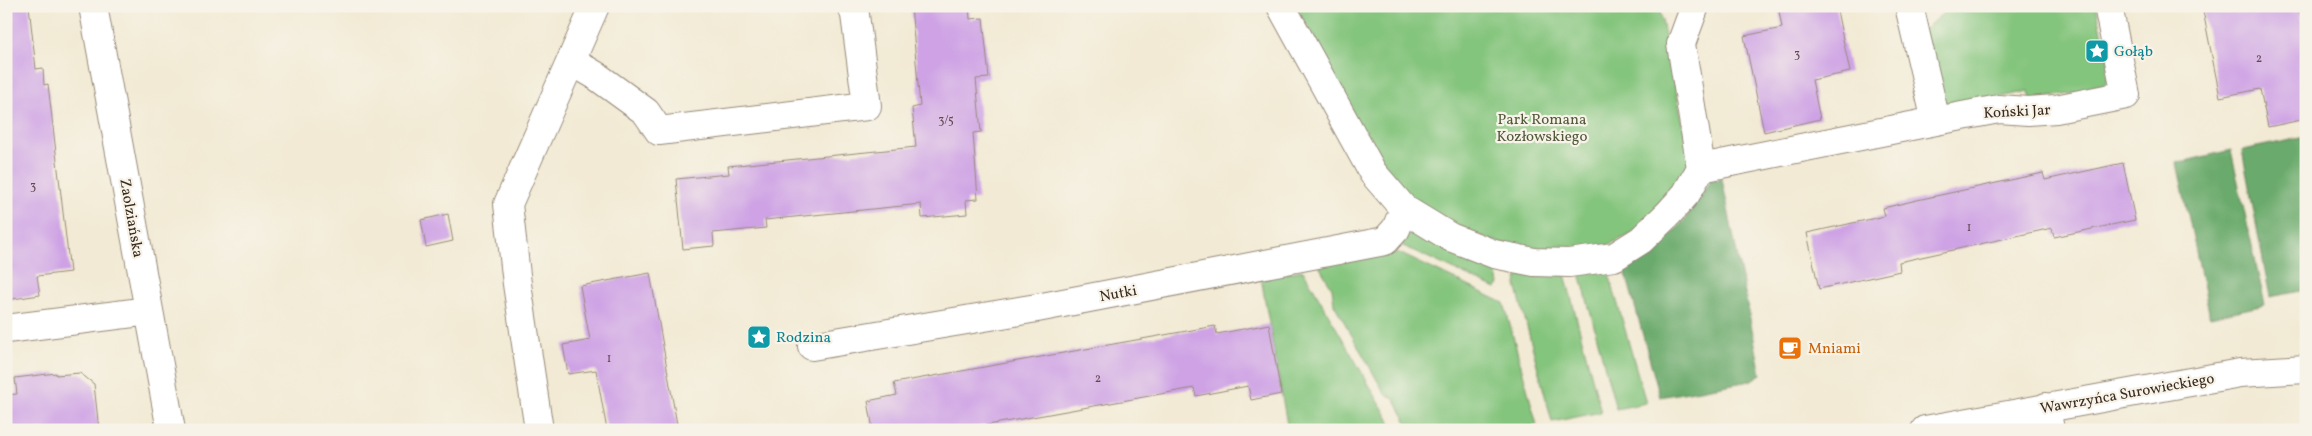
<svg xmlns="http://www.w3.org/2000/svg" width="2312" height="436" font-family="Vollkorn,serif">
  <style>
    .green { fill: #84c57d; stroke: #60784e }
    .forest { fill: #6baa6c; stroke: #536a45 }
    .building { fill: #cea2e5 }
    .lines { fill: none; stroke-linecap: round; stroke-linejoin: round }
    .minor-casing { stroke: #968a79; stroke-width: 30 }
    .minor { stroke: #fff; stroke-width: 28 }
    .labels { text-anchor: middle; stroke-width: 4.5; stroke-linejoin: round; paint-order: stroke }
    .number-label { font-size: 12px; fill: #604850 }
    .culture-label { font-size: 15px; fill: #0d838f; stroke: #f7f3e8; text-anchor: start }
    .street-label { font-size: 15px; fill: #3b2a1e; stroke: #f7f3e8 }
    .park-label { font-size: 15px; fill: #51583a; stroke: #f7f3e8 }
    .food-label { font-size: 15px; fill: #c56008; stroke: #f7f3e8; text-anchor: start }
  </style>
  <rect width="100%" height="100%" fill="#f7f3e8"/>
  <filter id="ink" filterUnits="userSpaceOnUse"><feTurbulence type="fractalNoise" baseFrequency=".02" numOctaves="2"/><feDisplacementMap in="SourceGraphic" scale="10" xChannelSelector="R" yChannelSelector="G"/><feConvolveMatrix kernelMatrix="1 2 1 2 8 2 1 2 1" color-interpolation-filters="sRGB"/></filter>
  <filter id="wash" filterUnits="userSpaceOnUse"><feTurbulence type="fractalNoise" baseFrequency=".0096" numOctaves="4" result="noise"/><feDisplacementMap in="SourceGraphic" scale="20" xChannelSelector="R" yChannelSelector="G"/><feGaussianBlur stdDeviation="1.12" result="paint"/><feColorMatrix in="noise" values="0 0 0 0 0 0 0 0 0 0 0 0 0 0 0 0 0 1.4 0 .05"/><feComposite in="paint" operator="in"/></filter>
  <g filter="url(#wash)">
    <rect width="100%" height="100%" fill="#f2ead4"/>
    <!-- green -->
    <path class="green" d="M1296 6H1659L1689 153 1688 166 1678 187 1636 232 1608 245 1559 251 1524 249 1490 240 1421 210 1398 185 1366 138Z
      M1952 6H2096L2111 70 2103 89 2031 100 2029 91 1941 110 1922 31Z
      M1408 233 1492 268 1497 274 1499 284 1496 289 1401 245Z
      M1397 252 1504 303 1537 425 1513 430H1411L1394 399 1385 394 1334 304 1332 288 1319 266Z
      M1303 270 1395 430H1288L1261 278Z
      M1608 270 1646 403 1616 409 1580 273Z
      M1565 274 1601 412 1552 422 1516 285 1517 278 1522 275Z"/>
    <!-- forest -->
    <path class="forest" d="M2306 137V290L2270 297 2242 150Z
      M2231 150 2265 305 2210 317 2177 163Z
      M1722 179 1761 374 1750 381 1660 397 1626 274 1627 265C1666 247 1690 217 1710 180Z"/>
    <g id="blocks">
      <!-- building -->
      <path class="building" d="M6 6H29L36 69 43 68 44 85 48 84 70 272 37 276 40 295 6 300Z
        M911 6H969L970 19 983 18 989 78 976 79 981 132 973 133 978 199 966 200 967 214 922 218 921 204 765 220 766 228 713 233 714 246 683 249 676 179 729 174 728 166 916 147 912 108 920 106Z
        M1778 6H1836L1850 72 1812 80 1820 119 1764 132 1744 36 1782 28Z
        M2202 6H2299L2301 20 2306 19V119L2268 127 2260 89 2220 97Z
        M2123 163 2135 220 2054 237 2052 228 1899 262 1900 271 1819 289 1807 233 1885 216 1883 208 1917 200 2043 173 2045 180Z
        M448 214 453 241 426 247 421 220Z
        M650 273 678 430H607L596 370 568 374 563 345 590 340 580 286Z
        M1269 324 1281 394 1251 400 1248 386 1196 396 1194 388 960 430H873L868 401 897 395 894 383 1215 326 1217 334Z
        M56 373V375L80 373 94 384 99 430H6V395L17 394 15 378Z"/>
    </g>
  </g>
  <g filter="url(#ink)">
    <use href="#blocks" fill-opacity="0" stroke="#968a79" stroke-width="1"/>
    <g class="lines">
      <!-- minor casing -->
      <g class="minor-casing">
        <path id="minor" d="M93 6 171 430
          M1281 6 1373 173 1404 209 1450 237 1494 254 1534 262 1569 263 1614 257 1641 240 1669 213 1686 194 1701 168 1681 44 1695 6
          M1909 6 1936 121 1999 109 2028 111 2056 109 2126 95 2108 6
          M571 61 595 75 646 112 659 131 867 106 855 15 852 6
          M1701 168 1936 121
          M6 329 149 311
          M812 346 1037 308 1385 241 1396 229 1404 209
          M2046 407 2050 430
          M539 430 517 284 508 204 595 6
          M1925 430 2240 373 2306 369"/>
      </g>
      <!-- minor -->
      <use href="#minor" class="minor"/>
    </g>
  </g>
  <!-- icons -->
  <defs>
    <g id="sight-square" transform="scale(1.25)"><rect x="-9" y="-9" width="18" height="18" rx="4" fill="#0f9aa8" stroke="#f7f3e8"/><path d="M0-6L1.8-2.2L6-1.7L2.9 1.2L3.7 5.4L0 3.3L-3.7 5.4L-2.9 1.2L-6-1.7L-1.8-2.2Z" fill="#fff"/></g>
    <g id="cafe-square" transform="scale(1.25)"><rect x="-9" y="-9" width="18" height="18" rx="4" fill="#e8710a" stroke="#f7f3e8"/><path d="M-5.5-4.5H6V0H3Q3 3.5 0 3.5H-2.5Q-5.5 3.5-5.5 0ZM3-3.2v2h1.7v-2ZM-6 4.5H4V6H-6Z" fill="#fff"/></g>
  </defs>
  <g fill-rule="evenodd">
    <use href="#sight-square" x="2097" y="51"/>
    <use href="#sight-square" x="759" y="337"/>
    <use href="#cafe-square" x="1790" y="348"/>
  </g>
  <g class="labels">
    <!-- number labels -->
    <g class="number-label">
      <text x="1797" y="58">3</text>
      <text x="2259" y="62">2</text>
      <text x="946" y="124">3/5</text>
      <text x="33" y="190">3</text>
      <text x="1969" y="231">1</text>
      <text x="609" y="362">1</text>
      <text x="1098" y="382">2</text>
    </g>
    <!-- culture labels -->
    <g class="culture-label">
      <text x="2114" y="56">Gołąb</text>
      <text x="776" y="342">Rodzina</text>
    </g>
    <!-- street labels -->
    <g class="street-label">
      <text transform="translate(2017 111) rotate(-3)" y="5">Koński Jar</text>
      <text transform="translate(132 218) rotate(80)" y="5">Zaolziańska</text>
      <text transform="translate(1118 293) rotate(-10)" y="5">Nutki</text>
      <text transform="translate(2127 393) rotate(-10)" y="5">Wawrzyńca Surowieckiego</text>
    </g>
    <!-- park labels -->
    <g class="park-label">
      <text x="1542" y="124">Park Romana<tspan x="1542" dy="17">Kozłowskiego</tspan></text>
    </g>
    <!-- food labels -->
    <g class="food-label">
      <text x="1808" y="353">Mniami</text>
    </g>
  </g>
  <!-- margin -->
  <rect width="2312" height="436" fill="none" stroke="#f7f3e8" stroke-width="25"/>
</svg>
